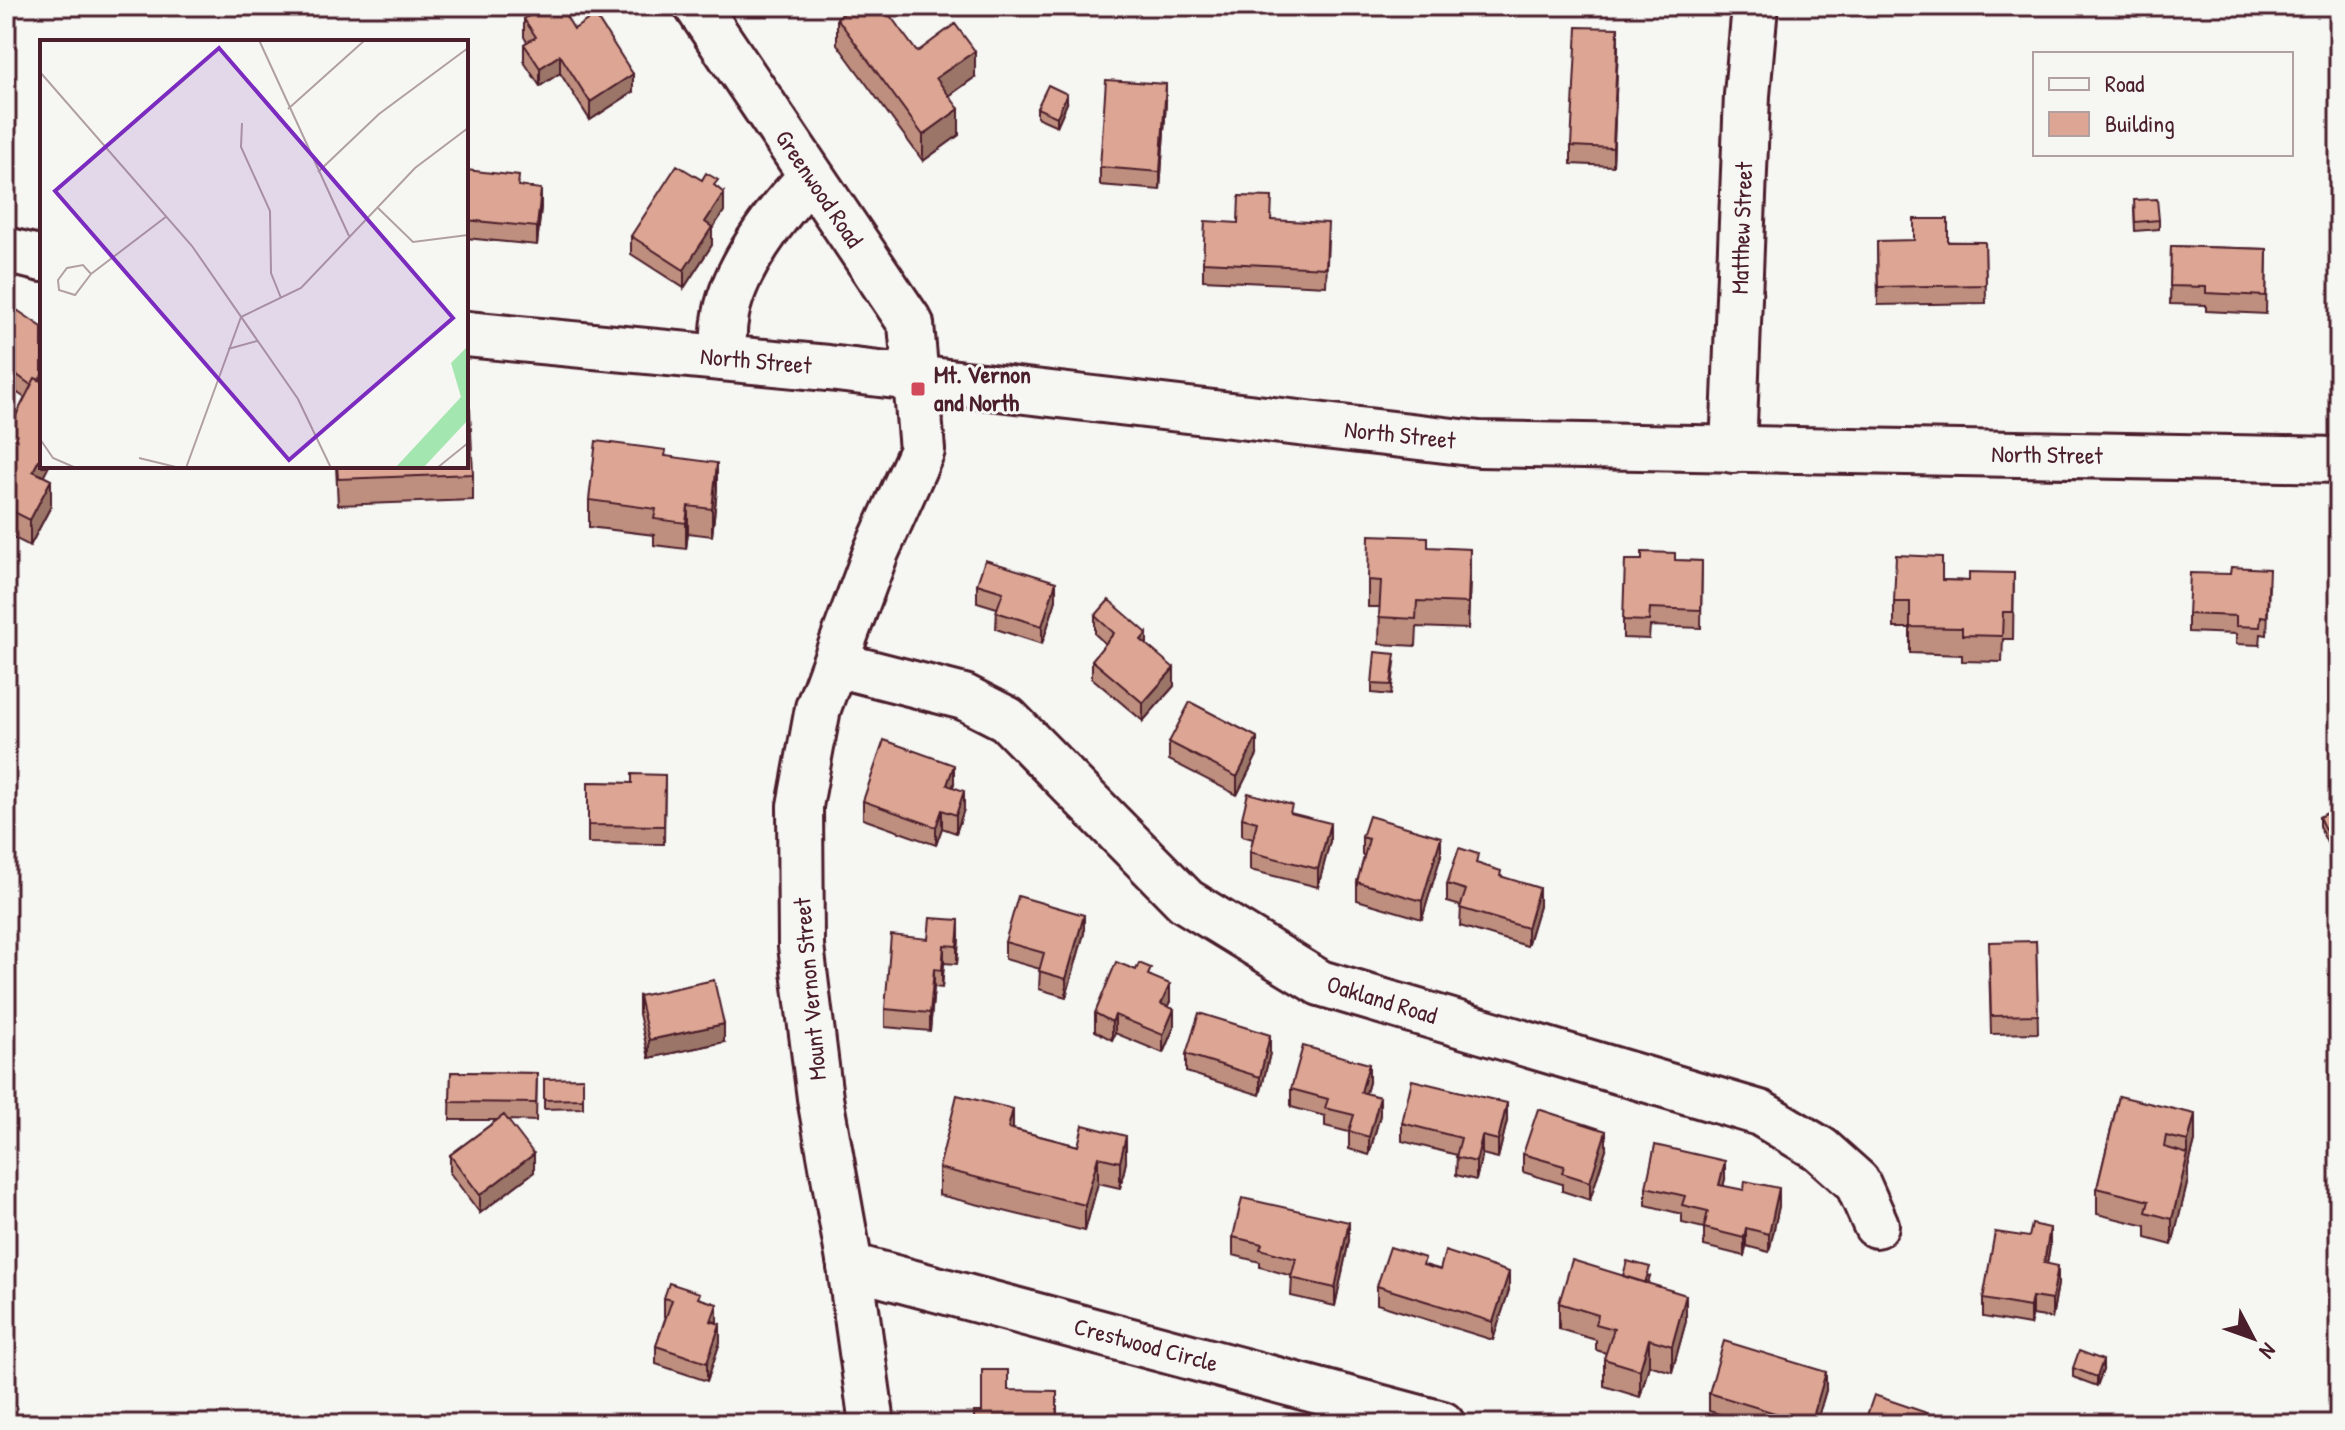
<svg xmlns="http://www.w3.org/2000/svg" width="2345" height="1430" font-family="'Patrick Hand',sans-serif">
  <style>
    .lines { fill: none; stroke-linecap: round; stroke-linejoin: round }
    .minor-casing { stroke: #4a1f2b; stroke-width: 50 }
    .major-casing { stroke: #4a1f2b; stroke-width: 50 }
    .minor { stroke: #f6f6f2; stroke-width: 44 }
    .major { stroke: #f6f6f2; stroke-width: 44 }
    .wall { fill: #be8f7f; stroke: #4a1f2b; stroke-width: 2 }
    .shaded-wall { fill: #9b7468; stroke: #4a1f2b; stroke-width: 2 }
    .building { fill: #dda694; stroke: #4a1f2b; stroke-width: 2 }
    .poi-dot { fill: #d1495b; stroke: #f6f6f2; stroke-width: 3 }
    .labels { text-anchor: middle; stroke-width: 6; stroke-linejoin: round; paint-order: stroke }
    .street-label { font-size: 24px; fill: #4a1f2b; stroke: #f6f6f2 }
    .poi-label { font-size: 24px; font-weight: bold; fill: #4a1f2b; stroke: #f6f6f2; text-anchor: start }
    .inset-road { fill: none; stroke: #b1a0a2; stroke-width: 2 }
    .view { fill: #7b2cbf; fill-opacity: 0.15; stroke: #7b2cbf; stroke-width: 4 }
    .inset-edge { fill: none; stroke: #4a1f2b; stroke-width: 4 }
  </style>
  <rect width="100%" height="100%" fill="#f6f6f2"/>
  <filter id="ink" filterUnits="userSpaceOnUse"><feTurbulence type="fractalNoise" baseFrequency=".0125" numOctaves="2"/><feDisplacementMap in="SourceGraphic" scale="16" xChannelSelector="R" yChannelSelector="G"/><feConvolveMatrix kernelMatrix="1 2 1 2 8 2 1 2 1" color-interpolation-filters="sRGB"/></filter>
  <g filter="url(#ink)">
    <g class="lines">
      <!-- minor casing -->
      <g class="minor-casing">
        <path id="minor" d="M697 6 911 324 916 380
          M724 358C724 346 723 333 725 321 731 272 777 211 811 177
          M1733 450 1747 95 1755 6
          M835 664 964 697 1007 719 1186 901 1320 983 1760 1113 1820 1149 1857 1182 1876 1225
          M850 1266 1442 1424"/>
      </g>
      <!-- major casing -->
      <g class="major-casing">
        <path id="major" d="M6 250 42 259
          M466 334 828 368 1479 444 2339 460
          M872 1424 850 1266 820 1098 801 946 800 806 818 708 876 552 922 450 916 380"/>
      </g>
      <!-- minor -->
      <use href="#minor" class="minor"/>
      <!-- major -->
      <use href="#major" class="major"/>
    </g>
    <!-- wall -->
    <path class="wall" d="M837 18 975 77 949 96 959 135 923 161 837 44Z
      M524 19 574 29 633 92 590 120 560 73 540 86 524 62V44L527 42 524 37Z
      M1618 46 1613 166 1571 164V146Z
      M1166 102 1160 190 1100 185V167Z
      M1067 103 1057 126 1037 117V108Z
      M466 170 541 207 537 245 466 238Z
      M702 180 718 188 724 211 712 229V245L684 288 631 254V236Z
      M2134 209 2159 220V229L2135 231Z
      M1272 220 1328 241 1326 286 1203 280V262L1238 223Z
      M1877 241 1985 242 1986 303 1878 305Z
      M2171 246 2267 249 2266 314 2206 311V305L2170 304Z
      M6 307 42 327 44 476 51 506 30 546 6 534V435L25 398 6 385Z
      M666 456 717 489 712 536 688 533 686 549 654 545V535L589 527V500Z
      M336 466H466L473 474V500L338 505Z
      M1428 547 1470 575 1468 629 1417 627 1416 646 1379 644 1380 607H1368V580Z
      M1642 560 1702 561 1701 628 1650 626 1649 639 1623 638V620Z
      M2014 573 2013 639H2003L2002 662 1962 661V655L1910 653V628H1894V602L1942 580 1969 581Z
      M977 584 1056 600 1042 644 996 629 997 608 977 602Z
      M2269 586 2267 635 2261 634 2260 645 2236 644V634L2188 632V614Z
      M1095 616 1147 645 1174 686 1143 721 1092 678V660L1106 644 1095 634Z
      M1395 663 1391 695 1372 693V684Z
      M1169 742 1257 755 1237 795 1169 760Z
      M665 775 664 844 588 843V782L632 783Z
      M954 783 953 787 964 809 956 833 942 828 936 845 863 819V801Z
      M2339 811V840L2328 845 2319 826V817Z
      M1292 814 1330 841 1318 887 1250 870V852L1253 839 1242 836V818Z
      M1362 837 1441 855 1422 919 1357 900V882L1365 856 1362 855Z
      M1478 864 1501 876 1539 906 1527 946 1460 926 1461 906 1447 902V884Z
      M1084 933 1066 997 1039 989 1040 969 1005 959V942Z
      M959 938 957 964 944 963 942 988 934 987 930 1031 885 1027V1009L928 939Z
      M2036 941 2038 1033 1991 1034 1989 960Z
      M1151 976 1170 1002 1168 1007 1174 1027 1163 1053 1115 1033 1112 1040 1095 1031V1013Z
      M639 996 724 1042 649 1058 639 1014Z
      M1270 1053 1260 1095 1186 1072V1054Z
      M451 1072 537 1073 536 1121 508 1120 534 1172 480 1213 450 1173V1155L497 1120H450Z
      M544 1079 583 1099V1108L544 1109Z
      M1369 1082 1366 1093 1380 1115 1369 1155 1349 1149V1132L1325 1126V1116L1291 1107V1089Z
      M2119 1096 2195 1141 2188 1168V1180L2172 1245 2146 1238V1226L2097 1214V1188Z
      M1507 1121 1498 1158 1482 1154 1476 1180 1456 1175 1457 1155 1402 1141V1123Z
      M1013 1129 1078 1146 1126 1162 1120 1188 1098 1183 1085 1231 939 1195V1168Z
      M1606 1149 1590 1200 1562 1191V1184L1523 1172V1154Z
      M1725 1179 1723 1186 1779 1206 1769 1252 1746 1246 1744 1256 1704 1246V1228L1682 1223V1214L1646 1205V1187Z
      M1233 1237 1349 1240 1335 1306 1291 1296 1292 1276 1260 1267V1262L1233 1255Z
      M2050 1246 2047 1264 2058 1284 2052 1318 2032 1315 2030 1325 1983 1317V1299Z
      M1425 1265 1509 1290 1493 1340 1377 1304V1286Z
      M1623 1276H1650L1648 1283 1686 1321 1672 1372 1649 1365 1640 1397 1604 1386V1359L1606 1353 1596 1350V1340L1559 1329V1303Z
      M664 1298 700 1299 717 1322 720 1342 707 1381 656 1364V1346L666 1316H664Z
      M2073 1368 2103 1370 2097 1386 2073 1377Z
      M1826 1390 1816 1424H1752L1709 1411V1393Z"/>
    <!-- shaded-wall -->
    <path class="shaded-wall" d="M9 14V32L6 42V24Z
      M1618 28V46L1613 166V148Z
      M13 47V65L6 91V73Z
      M975 51V77L936 105V78Z
      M560 55V73L540 86V68Z
      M633 74V92L590 120V102Z
      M1166 84V102L1160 190V172Z
      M1067 94V103L1057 126V117Z
      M959 109V135L923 161V135Z
      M541 189V207L537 245V227Z
      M724 193V211L712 229V245L684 288V270L705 222Z
      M42 454V466H49L33 497V471Z
      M717 463V489L712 536V509Z
      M51 480V506L30 546V520Z
      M688 506V533L686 549V523Z
      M1470 549V575L1468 629V603Z
      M1056 582V600L1042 644V626Z
      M1147 633V651L1141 640Z
      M1174 668V686L1143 721V703Z
      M1257 737V755L1237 795V777Z
      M954 765V783L947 803V785Z
      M964 791V809L956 833V815Z
      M942 810V828L936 845V827Z
      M1330 823V841L1318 887V869Z
      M2339 831V840L2328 845V836Z
      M1441 837V855L1422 919V901Z
      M1539 888V906L1527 946V928Z
      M1084 915V933L1066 997V979Z
      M959 920V938L957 964V946Z
      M944 945V963L942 988V970Z
      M934 969V987L930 1031V1013Z
      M1170 984V1002L1161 1022V1004Z
      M1174 1009V1027L1163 1053V1035Z
      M1115 1015V1033L1112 1040V1022Z
      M724 1024V1042L649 1058V1040Z
      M1270 1035V1053L1260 1095V1077Z
      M1369 1064V1082L1361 1110V1092Z
      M1380 1097V1115L1369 1155V1137Z
      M1507 1103V1121L1498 1158V1140Z
      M1013 1109V1136L1008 1128Z
      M2195 1114V1141L2188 1168V1180L2172 1245V1219L2188 1154V1141Z
      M1606 1131V1149L1590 1200V1182Z
      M1126 1136V1162L1120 1188V1162Z
      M1482 1136V1154L1476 1180V1162Z
      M534 1154V1172L480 1213V1195Z
      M1098 1157V1183L1085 1231V1205Z
      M1725 1161V1179L1719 1203V1185Z
      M1779 1188V1206L1769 1252V1234Z
      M1349 1222V1240L1335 1306V1288Z
      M1746 1228V1246L1744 1256V1238Z
      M2050 1228V1246L2044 1281V1263Z
      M2058 1266V1284L2052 1318V1300Z
      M1509 1272V1290L1493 1340V1322Z
      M1686 1295V1321L1672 1372V1346Z
      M2032 1297V1315L2030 1325V1307Z
      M717 1304V1322L711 1321Z
      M720 1324V1342L707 1381V1363Z
      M1649 1339V1365L1640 1397V1370Z
      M2103 1360V1370L2097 1386V1377Z
      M1826 1372V1390L1816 1424H1811Z"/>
    <!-- building -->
    <path class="building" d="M545 6H560L574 29 595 15 633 74 590 102 560 55 540 68 524 44 536 37 524 19Z
      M854 6H883L917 52 955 24 975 51 936 78 959 109 923 135 837 18Z
      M1577 27 1618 28 1613 148 1571 146Z
      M6 45 13 47 6 73Z
      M1106 80 1166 84 1160 172 1100 167Z
      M1048 85 1067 94 1057 117 1037 108Z
      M677 165 702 180 706 173 718 180 714 185 724 193 705 222 712 227 684 270 631 236Z
      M466 170 519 176 518 186 541 189 537 227 466 220Z
      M1239 196 1272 197 1271 220 1328 223 1326 268 1203 262 1205 221 1238 223Z
      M2157 199 2159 220 2135 222 2134 200Z
      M1914 219H1948V242H1985L1986 285 1878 287 1877 241 1914 240Z
      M2171 246 2267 249 2266 296 2206 293V287L2170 286Z
      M8 304 42 327V375L39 380 35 378 31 385 6 367V307Z
      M35 378 42 381V454L33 471 51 480 30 520 6 508V435Z
      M470 409 473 474 338 479 337 466H466V410Z
      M596 441 666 450 665 456 717 463 712 509 688 506 686 523 654 519 656 509 589 500Z
      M1369 535 1428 537V547L1470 549 1468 603 1417 601 1416 619 1379 617 1381 581 1368 580Z
      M1642 552 1675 553V560L1702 561 1701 610 1650 608 1649 621 1623 620 1625 560H1642Z
      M1896 555 1942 557V580L1969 581V572L2014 573 2013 612H2003L2002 636 1962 635V628L1910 627V602H1894Z
      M985 560 1056 582 1042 626 996 612 1003 592 977 584Z
      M2231 567 2269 569 2267 617 2261 616 2260 627 2236 626V616L2188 614 2190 573 2230 574Z
      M1109 600 1147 633 1141 640 1174 668 1143 703 1092 660 1114 633 1095 616Z
      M1375 652 1395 654 1391 685 1372 684Z
      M1190 702 1257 737 1237 777 1169 742Z
      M884 740 954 765 947 785 964 791 956 815 942 810 936 827 863 801Z
      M632 774 665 775 664 826 588 825V782L632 783Z
      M1248 793 1292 805 1290 813 1330 823 1318 869 1250 852 1257 822 1242 818Z
      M2337 808 2339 811V831L2328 836 2319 817Z
      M1369 816 1441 837 1422 901 1357 882 1369 839 1362 837Z
      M1459 848 1478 854 1476 863 1501 871 1500 876 1539 888 1527 928 1460 908 1466 890 1447 884Z
      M1018 896 1084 915 1066 979 1039 971 1044 953 1005 942Z
      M930 918 959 920 957 946 944 945 942 970 934 969 930 1013 885 1009 891 935 928 939Z
      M2036 941 2038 1015 1991 1016 1989 942Z
      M1116 962 1136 970 1139 963 1151 968 1148 975 1170 984 1161 1004 1174 1009 1163 1035 1115 1015 1112 1022 1095 1013Z
      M714 980 724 1024 649 1040 639 996Z
      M1199 1013 1270 1035 1260 1077 1186 1054Z
      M1303 1046 1369 1064 1361 1092 1380 1097 1369 1137 1349 1131 1354 1115 1325 1108 1328 1099 1291 1089Z
      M451 1072 537 1073 536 1103 450 1102Z
      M583 1078V1099L544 1100V1079Z
      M1412 1080 1507 1103 1498 1140 1482 1136 1476 1162 1456 1157 1461 1138 1402 1123Z
      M957 1095 1013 1109 1008 1128 1078 1146 1083 1125 1126 1136 1120 1162 1098 1157 1085 1205 939 1168Z
      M2119 1096 2195 1114 2188 1141 2166 1136 2164 1147 2188 1154 2172 1219 2146 1212 2149 1201 2097 1188Z
      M1538 1109 1606 1131 1590 1182 1562 1173 1564 1166 1523 1154Z
      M504 1115 534 1154 480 1195 450 1155Z
      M1655 1145 1725 1161 1719 1185 1744 1190 1745 1181 1779 1188 1769 1234 1746 1228 1744 1238 1704 1228 1708 1211 1682 1205 1685 1196 1646 1187Z
      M1242 1198 1349 1222 1335 1288 1291 1278 1296 1259 1260 1249 1262 1244 1233 1237Z
      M2032 1224 2050 1228 2044 1263 2058 1266 2052 1300 2032 1297 2030 1307 1983 1299 1995 1232 2029 1237Z
      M1390 1247 1425 1258 1423 1265 1440 1270 1445 1251 1509 1272 1493 1322 1377 1286Z
      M1572 1260 1686 1295 1672 1346 1649 1339 1640 1370 1604 1359 1614 1329 1596 1324 1598 1315 1559 1303Z
      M1627 1261 1650 1267 1645 1283 1623 1276Z
      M669 1283 700 1293 698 1298 717 1304 711 1321 720 1324 707 1363 656 1346 672 1300 664 1298Z
      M1724 1341 1826 1372 1811 1424 1709 1393Z
      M2079 1351 2103 1360 2097 1377 2073 1368Z
      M982 1370H1008V1390L1057 1391V1424H974V1412H982Z
      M1874 1395 1959 1424H1864Z
      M2139 1418 2161 1424H2138Z
      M1180 1422H1190V1424H1180Z"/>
  </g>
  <!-- markers -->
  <rect class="poi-dot" x="910" y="381" width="16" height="16" rx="4"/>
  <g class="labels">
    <!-- street labels -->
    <g class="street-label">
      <text transform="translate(819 189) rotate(56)" y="8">Greenwood Road</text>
      <text transform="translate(1742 228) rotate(-88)" y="8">Matthew Street</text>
      <text transform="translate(756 361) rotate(5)" y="8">North Street</text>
      <text transform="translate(1400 435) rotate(6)" y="8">North Street</text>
      <text transform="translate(2047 455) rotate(1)" y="8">North Street</text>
      <text transform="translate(810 989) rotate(-95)" y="8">Mount Vernon Street</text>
      <text transform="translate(1382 1000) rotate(17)" y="8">Oakland Road</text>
      <text transform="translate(1146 1345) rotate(15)" y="8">Crestwood Circle</text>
    </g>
    <!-- poi labels -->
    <g class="poi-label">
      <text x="934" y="383">Mt. Vernon<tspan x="934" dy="28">and North</tspan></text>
    </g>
  </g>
  <!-- overview -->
  <g transform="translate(40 40)">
    <rect width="428" height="428" fill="#f6f6f2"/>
    <path d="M428 306V380L383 428H355L421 357 411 323Z" fill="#a4e6b0"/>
    <path class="inset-road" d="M219 0 309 196M0 32 152 206 258 359 291 428M248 69 325 0M202 83 201 107 230 171 231 233 241 258M278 132 339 74 428 8M337 167 373 202 428 195M51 234 35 255 19 250 18 240 27 228 43 225 51 234 127 176M201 277 261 248 375 128 428 88M188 309 217 301M0 399 13 418 36 428M99 418 140 428M146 428 201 277M397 428 428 403"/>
    <path class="view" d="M179 8 413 278 249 420 15 151Z"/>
    <rect width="428" height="428" class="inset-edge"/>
  </g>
  <!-- margin -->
  <rect width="2345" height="1430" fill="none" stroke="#f6f6f2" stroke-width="32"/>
  <rect x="16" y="16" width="2313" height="1398" fill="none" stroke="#4a1f2b" stroke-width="3" filter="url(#ink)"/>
  <!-- legend -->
  <rect x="2033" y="52" width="260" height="104" fill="#f6f6f2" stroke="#b1a0a2" stroke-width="2"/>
  <rect x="2049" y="78" width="40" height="12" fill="#f6f6f2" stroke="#b1a0a2" stroke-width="2"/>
  <text x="2105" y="92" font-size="24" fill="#4a1f2b">Road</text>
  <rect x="2049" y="112" width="40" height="24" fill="#dda694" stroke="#b1a0a2" stroke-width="2"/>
  <text x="2105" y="132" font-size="24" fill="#4a1f2b">Building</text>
  <!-- north arrow -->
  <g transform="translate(2253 1338) rotate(131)" stroke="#f6f6f2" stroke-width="6" paint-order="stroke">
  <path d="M0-6L14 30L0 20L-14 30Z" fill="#4a1f2b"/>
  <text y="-12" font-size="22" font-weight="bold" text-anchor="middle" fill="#4a1f2b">N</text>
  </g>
</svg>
